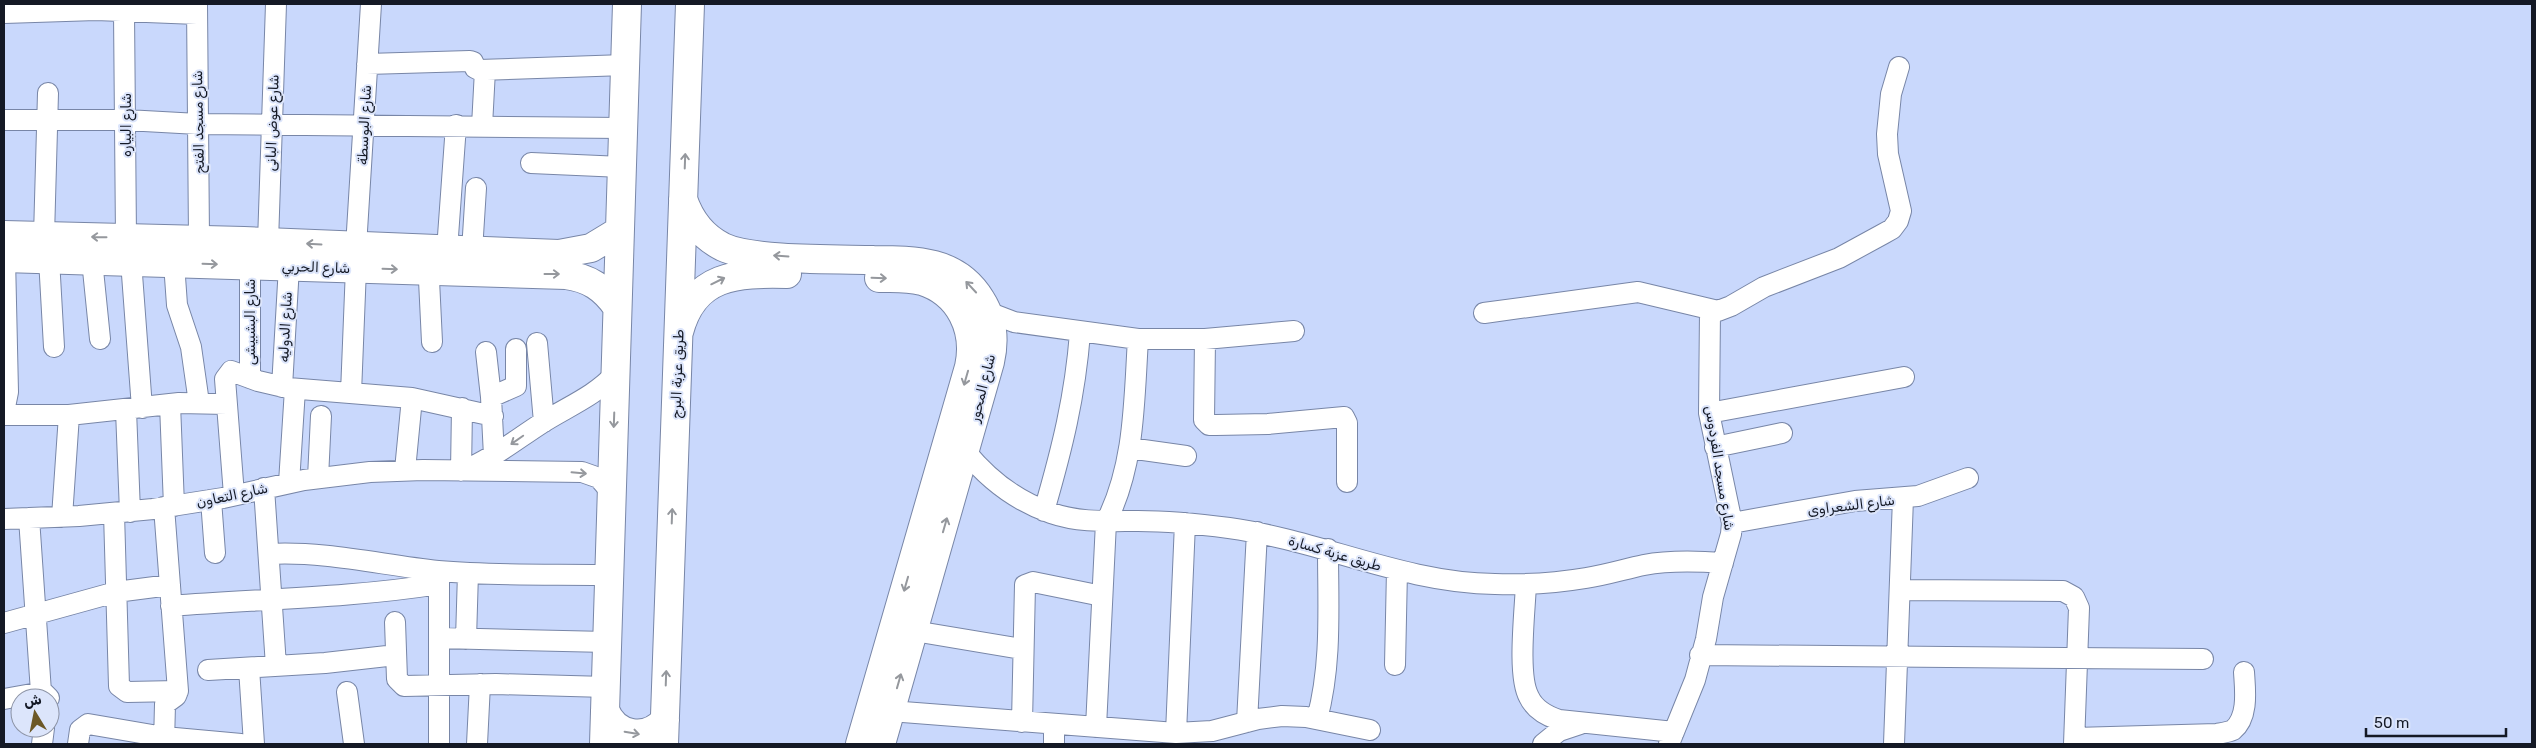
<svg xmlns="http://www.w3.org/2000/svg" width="2536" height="748" font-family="Rubik,'Noto Sans Arabic',sans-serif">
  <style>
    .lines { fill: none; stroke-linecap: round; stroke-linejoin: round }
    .street-casing { stroke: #7886a7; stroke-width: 22 }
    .secondary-casing { stroke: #7886a7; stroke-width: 30 }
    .street { stroke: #fff; stroke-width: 20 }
    .secondary { stroke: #fff; stroke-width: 28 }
    .oneway { stroke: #95989d }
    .labels { text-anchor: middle; stroke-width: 4; stroke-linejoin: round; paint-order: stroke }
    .street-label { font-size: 14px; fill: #141925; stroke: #dce5fb }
  </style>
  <rect width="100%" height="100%" fill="#c9d8fc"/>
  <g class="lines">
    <!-- street casing -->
    <g class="street-casing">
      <path id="street" d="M197 4 199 239
        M124 12 126 238
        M4 13 96 10 197 14
        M367 64 470 61 473 62 475 68 479 70 625 65
        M4 120H126L198 124 623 128
        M482 126 485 70
        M531 163 622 167
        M44 236 48 93
        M268 242 276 4
        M356 247 371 4
        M447 250 456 125
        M472 251 476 188
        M49 259 54 347
        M428 259 432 342
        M92 260 100 339
        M131 261 142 408
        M174 263 177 305 191 347 199 403
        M250 265V378
        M988 312 1014 322 1138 339H1205L1294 331
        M1484 313 1638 292 1718 311 1731 306 1764 287 1839 258 1883 234 1892 229 1898 221 1901 211 1888 154 1887 134 1891 94 1899 67
        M1205 339 1204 420 1209 425H1216L1268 424 1344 417 1347 423V482
        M537 343 544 422
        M486 352 491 397 494 456
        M282 387 289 266
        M351 393 356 268
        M491 397 516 386V349
        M170 404 174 506
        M126 410 130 512
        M4 412 8 392 5 258
        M1709 413 1904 377
        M4 415H69L179 403 227 404
        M1715 447 1782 433
        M1129 448 1186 456
        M966 452C989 480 1016 501 1051 513 1080 523 1108 521 1138 521 1168 521 1199 524 1229 528 1319 540 1403 583 1495 584 1526 585 1556 583 1586 578 1606 575 1625 569 1644 565 1670 560 1697 561 1723 563
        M467 469C495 457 517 439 542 423 567 407 595 396 615 374
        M405 470 412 398
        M461 471 462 408
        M318 478 321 416
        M289 483 295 389
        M264 488 276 666
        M234 495 225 379 231 371 258 381 288 388 412 398 493 416
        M211 500 215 553
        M164 507 178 691 176 696 165 704 164 744
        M1044 511C1062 449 1075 397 1080 333
        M114 513 119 686 127 692 178 691
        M62 517 69 415
        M29 518 41 692
        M4 519 79 516 153 509 223 498 304 480 370 472 423 470 582 472 599 478 611 492
        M1732 523 1855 501 1918 496 1968 478
        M269 554C326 551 381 565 438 571 495 576 552 574 609 575
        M1526 584C1525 611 1517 676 1529 697 1535 710 1547 716 1559 720L1674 732
        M1900 590 2063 591 2074 597 2079 608 2074 744
        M171 606C261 599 350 598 439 584
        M395 622 397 679 404 686 496 684 606 687
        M4 623 116 592 170 585
        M914 631 1022 649
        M439 638 607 642
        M466 639 468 573
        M1700 655 2203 659
        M1395 665 1397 570
        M249 668 254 744
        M208 670 325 663 396 655
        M347 692 354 744
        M4 699 43 692 49 698
        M890 711 1176 733 1212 731 1258 719 1282 716 1306 717 1370 730
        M1317 719C1332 664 1328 606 1328 549
        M1022 722 1025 585 1033 582 1102 596
        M1247 722 1257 532
        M1096 727 1106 522C1135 465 1134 401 1138 339
        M1176 733 1185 523
        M2075 738 2217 734C2222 733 2229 732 2233 730 2249 717 2245 689 2244 672
        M42 744 44 728
        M78 744 80 730 88 724 164 737 241 744
        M439 744V573
        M477 744 480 684
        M1054 744V724
        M1543 744 1559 731 1580 724
        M1669 744 1695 680 1706 639 1713 597 1731 534 1732 523 1709 413 1710 311
        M1894 744 1903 498"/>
    </g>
    <!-- secondary casing -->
    <g class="secondary-casing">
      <path id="secondary" d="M683 199C690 220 703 237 723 247 753 261 838 259 874 260 916 260 957 260 981 300 993 319 995 340 990 362L881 744
        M4 235 244 241 559 254 591 248 619 231
        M4 258 566 275C589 278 604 288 617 307
        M679 332C694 274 737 273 787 274
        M605 710C615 736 646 742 665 720
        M604 744 627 4
        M664 744 690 4
        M860 744 969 367C977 330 960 293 922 281 908 277 893 278 879 278"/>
    </g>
    <!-- street -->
    <use href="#street" class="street"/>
    <!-- secondary -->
    <use href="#secondary" class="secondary"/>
  </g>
  <!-- one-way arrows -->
  <defs><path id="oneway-shaft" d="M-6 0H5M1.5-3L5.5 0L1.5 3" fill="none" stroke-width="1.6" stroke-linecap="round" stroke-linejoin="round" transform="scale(1.25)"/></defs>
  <g class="oneway">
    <use href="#oneway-shaft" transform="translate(685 161) rotate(-88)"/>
    <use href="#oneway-shaft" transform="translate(99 237) rotate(-179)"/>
    <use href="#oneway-shaft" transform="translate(314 244) rotate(-177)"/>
    <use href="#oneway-shaft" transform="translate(781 256) rotate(-176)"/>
    <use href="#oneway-shaft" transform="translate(210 264) rotate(2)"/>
    <use href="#oneway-shaft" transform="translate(390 269) rotate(2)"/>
    <use href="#oneway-shaft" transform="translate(552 274)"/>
    <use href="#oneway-shaft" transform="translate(879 278) rotate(2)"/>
    <use href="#oneway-shaft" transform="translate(718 281) rotate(-26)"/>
    <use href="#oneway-shaft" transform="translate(971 287) rotate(-133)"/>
    <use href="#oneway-shaft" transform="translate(966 378) rotate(106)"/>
    <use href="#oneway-shaft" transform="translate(614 420) rotate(92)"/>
    <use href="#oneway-shaft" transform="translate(517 440) rotate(145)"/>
    <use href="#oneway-shaft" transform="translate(579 473) rotate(5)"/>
    <use href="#oneway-shaft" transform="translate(672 516) rotate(-88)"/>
    <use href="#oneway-shaft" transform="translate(945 525) rotate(-74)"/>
    <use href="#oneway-shaft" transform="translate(906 584) rotate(106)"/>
    <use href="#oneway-shaft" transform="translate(666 678) rotate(-88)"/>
    <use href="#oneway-shaft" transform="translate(899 681) rotate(-74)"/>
    <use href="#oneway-shaft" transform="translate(632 733) rotate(10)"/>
  </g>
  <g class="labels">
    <!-- street labels -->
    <g class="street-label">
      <text transform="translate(198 122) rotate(-91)" y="5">شارع مسجد الفتح</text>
      <text transform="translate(272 123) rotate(-88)" y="5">شارع عوض البانى</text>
      <text transform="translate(126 125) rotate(-90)" y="5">شارع البياره</text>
      <text transform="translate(364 125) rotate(-87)" y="5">شارع البوسطة</text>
      <text transform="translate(316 267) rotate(2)" y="5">شارع الحربي</text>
      <text transform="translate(250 322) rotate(-90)" y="5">شارع البشبيشى</text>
      <text transform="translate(285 327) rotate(-87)" y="5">شارع الدوليه</text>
      <text transform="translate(677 374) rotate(-88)" y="5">طريق عزبة البرج</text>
      <text transform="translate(982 388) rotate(-76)" y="5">شارع المحور</text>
      <text transform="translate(1720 468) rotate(81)" y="5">شارع مسجد الفردوس</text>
      <text transform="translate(232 495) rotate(-12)" y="5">شارع التعاون</text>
      <text transform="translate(1851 505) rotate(-7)" y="5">شارع الشعراوى</text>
      <text transform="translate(1335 553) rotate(16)" y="5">طريق عزبة كسارة</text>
    </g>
  </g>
  <!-- border -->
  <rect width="2536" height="748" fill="none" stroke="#141925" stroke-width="10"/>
  <!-- north arrow -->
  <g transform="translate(35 713) rotate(350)"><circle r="24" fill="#dce5fb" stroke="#8c93a5"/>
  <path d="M0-4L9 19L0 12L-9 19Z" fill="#6c5827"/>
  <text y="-8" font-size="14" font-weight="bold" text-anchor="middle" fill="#141925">ش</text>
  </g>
  <!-- scale -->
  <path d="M2366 728v8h140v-8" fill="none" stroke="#141925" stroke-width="2.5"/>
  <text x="2374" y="728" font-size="15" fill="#141925" stroke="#dce5fb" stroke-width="4" paint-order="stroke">50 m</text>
</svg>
